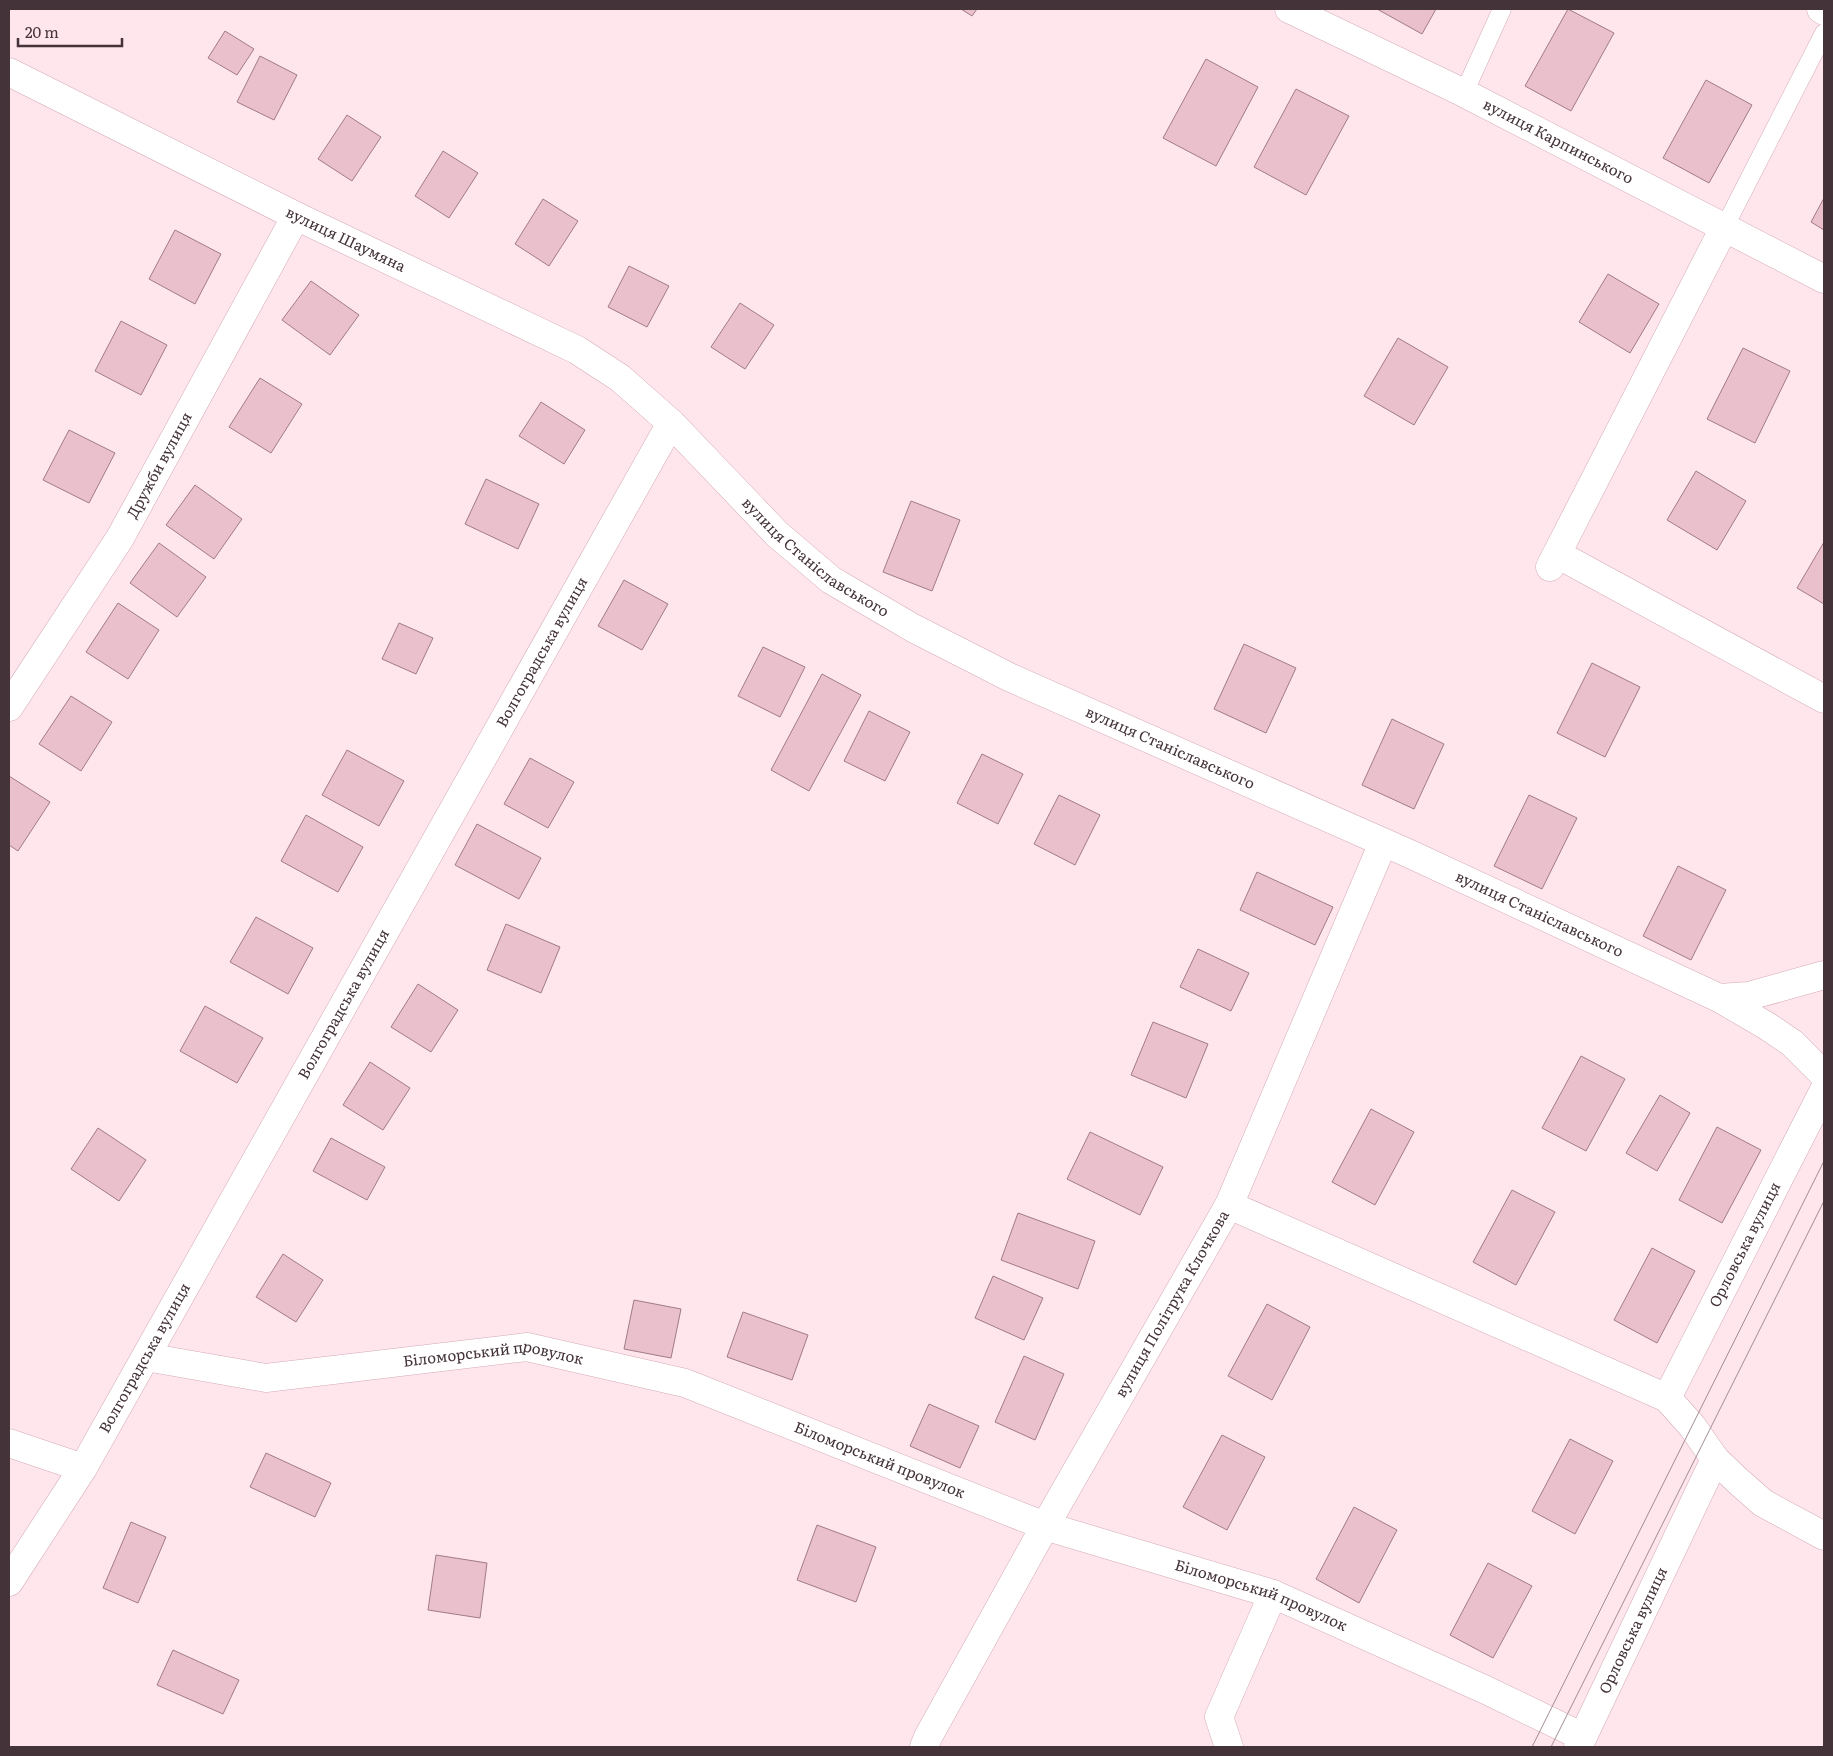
<svg xmlns="http://www.w3.org/2000/svg" width="1833" height="1756" font-family="Literata,serif">
  <style>
    .building { fill: #e9c0cc; stroke: #a17b86 }
    .lines { fill: none; stroke-linecap: round; stroke-linejoin: round }
    .service-casing { stroke: #d4abb7; stroke-width: 19 }
    .minor-casing { stroke: #d4abb7; stroke-width: 29 }
    .service { stroke: #fff; stroke-width: 18 }
    .minor { stroke: #fff; stroke-width: 28 }
    .tram { stroke: #a18c92; stroke-width: 1 }
    .labels { text-anchor: middle; stroke-width: 4; stroke-linejoin: round; paint-order: stroke }
    .street-label { font-size: 15px; fill: #443338; stroke: #ffe5ec }
  </style>
  <rect width="100%" height="100%" fill="#ffe5ec"/>
  <!-- building -->
  <path class="building" d="M961 9H977L972 16Z
    M1377 9H1436L1422 34Z
    M1568 9 1614 33 1571 111 1525 86Z
    M225 31 254 49 237 75 208 58Z
    M260 56 297 75 274 120 237 102Z
    M1206 59 1258 87 1216 166 1163 138Z
    M1706 80 1752 105 1709 183 1663 158Z
    M1296 89 1349 116 1306 195 1254 167Z
    M347 115 381 137 352 181 318 159Z
    M443 151 478 173 449 218 415 196Z
    M1824 198V230L1811 222Z
    M543 199 578 221 549 266 515 244Z
    M175 230 221 254 195 304 149 279Z
    M629 266 669 286 647 327 608 307Z
    M1608 274 1659 304 1630 353 1579 322Z
    M311 281 359 315 330 355 282 320Z
    M740 303 774 325 745 369 711 347Z
    M121 321 167 345 141 395 95 371Z
    M1398 338 1448 367 1414 425 1364 396Z
    M1743 348 1790 371 1755 443 1707 419Z
    M260 378 302 404 271 453 229 427Z
    M541 402 585 430 564 464 519 436Z
    M69 430 115 453 89 503 43 480Z
    M1696 471 1746 501 1717 550 1667 520Z
    M486 479 539 504 518 549 465 524Z
    M195 485 242 519 214 559 166 525Z
    M911 501 960 520 932 591 883 572Z
    M1824 542V604L1797 588Z
    M159 543 206 577 177 617 130 583Z
    M624 580 668 604 642 650 598 626Z
    M118 603 159 630 128 679 86 652Z
    M399 623 433 638 416 674 382 659Z
    M1244 644 1296 668 1266 733 1214 709Z
    M763 647 805 667 780 717 738 696Z
    M1592 663 1640 687 1605 757 1557 733Z
    M822 674 861 695 809 791 771 770Z
    M71 696 112 722 81 771 39 744Z
    M869 711 910 732 885 781 844 761Z
    M1392 719 1444 744 1414 809 1362 785Z
    M347 750 404 781 379 826 322 795Z
    M982 754 1023 774 998 824 957 803Z
    M530 758 574 782 548 828 504 804Z
    M9 776 50 802 18 851 9 845Z
    M1059 795 1100 815 1075 865 1034 844Z
    M1529 795 1577 818 1542 889 1494 866Z
    M306 815 363 847 338 892 281 861Z
    M477 824 541 858 519 899 455 865Z
    M1678 866 1726 890 1691 960 1643 936Z
    M1257 872 1333 907 1315 945 1240 910Z
    M256 917 313 948 288 994 230 962Z
    M506 924 560 947 541 993 487 970Z
    M1198 949 1249 973 1231 1011 1180 987Z
    M418 984 458 1010 431 1052 391 1027Z
    M205 1006 263 1038 237 1083 180 1051Z
    M1153 1022 1208 1044 1186 1098 1131 1075Z
    M1581 1056 1625 1079 1586 1151 1542 1128Z
    M370 1062 410 1088 383 1130 343 1105Z
    M1660 1095 1690 1113 1657 1171 1626 1153Z
    M1371 1109 1414 1132 1375 1205 1332 1182Z
    M1717 1127 1761 1150 1722 1223 1679 1200Z
    M98 1128 146 1160 119 1201 71 1169Z
    M1090 1132 1163 1167 1140 1215 1067 1179Z
    M331 1138 385 1167 367 1200 313 1171Z
    M1512 1190 1555 1212 1516 1285 1473 1262Z
    M1018 1213 1095 1241 1078 1289 1001 1260Z
    M1652 1248 1695 1271 1657 1343 1614 1320Z
    M283 1254 323 1280 296 1322 256 1297Z
    M993 1276 1043 1298 1024 1340 975 1318Z
    M634 1300 681 1309 671 1358 624 1349Z
    M1267 1304 1310 1327 1272 1400 1228 1376Z
    M743 1312 808 1335 792 1380 727 1357Z
    M1024 1356 1064 1374 1035 1440 995 1422Z
    M929 1404 979 1426 960 1468 910 1446Z
    M1222 1435 1265 1457 1227 1530 1183 1507Z
    M1570 1439 1613 1461 1575 1534 1532 1511Z
    M266 1453 331 1483 315 1517 250 1487Z
    M1354 1507 1397 1530 1359 1603 1316 1579Z
    M131 1522 166 1537 138 1603 103 1588Z
    M817 1525 876 1547 856 1602 797 1580Z
    M436 1555 487 1563 480 1618 428 1610Z
    M1488 1563 1532 1586 1493 1658 1450 1635Z
    M173 1650 239 1680 223 1714 157 1685Z"/>
  <g class="lines">
    <!-- service casing -->
    <g class="service-casing">
      <path id="service" d="M1464 93 1502 9
        M1724 228 1824 33"/>
    </g>
    <!-- minor casing -->
    <g class="minor-casing">
      <g id="minor">
        <path id="s1" d="M1289 9 1464 93 1824 279"/>
        <path d="M1821 9 1824 11"/>
        <path id="s2" d="M9 72 296 216 577 350 620 378 671 423 777 534 831 580 913 628 1009 677 1410 854 1719 998 1767 1026 1792 1043 1824 1075"/>
        <path d="M1557 554 1824 699"/>
        <path d="M1550 567 1724 228"/>
        <path id="s3" d="M9 707 120 538 296 216"/>
        <path d="M1719 998 1749 996 1824 975"/>
        <path d="M1229 1205 1667 1398 1692 1426 1715 1459 1738 1481 1763 1503 1824 1536"/>
        <path id="s4" d="M146 1357 266 1378 527 1347 685 1383 1045 1526 1273 1594 1486 1690 1583 1737"/>
        <path id="s5" d="M1667 1398 1824 1090"/>
        <path d="M9 1443 83 1468"/>
        <path id="s6" d="M9 1582 83 1468 671 423"/>
        <path id="s7" d="M924 1747 928 1737 1045 1526 1229 1205 1383 843"/>
        <path d="M1229 1747 1219 1717 1273 1594"/>
        <path id="s8" d="M1578 1747 1715 1459"/>
      </g>
    </g>
    <!-- service -->
    <use href="#service" class="service"/>
    <!-- minor -->
    <use href="#minor" class="minor"/>
    <!-- tram -->
    <path class="tram" d="M1532 1747 1824 1161
      M1551 1747 1824 1201"/>
  </g>
  <g class="labels">
    <!-- street labels -->
    <g class="street-label">
      <text dy="5" stroke="none"><textPath href="#s1" startOffset="300">вулиця Карпинського</textPath></text>
      <text dy="5" stroke="none"><textPath href="#s2" startOffset="376">вулиця Шаумяна</textPath></text>
      <text dy="5" stroke="none"><textPath href="#s3" startOffset="285">Дружби вулиця</textPath></text>
      <text dy="5" stroke="none"><textPath href="#s2" startOffset="950">вулиця Станіславського</textPath></text>
      <text dy="5" stroke="none"><textPath href="#s6" startOffset="1072">Волгоградська вулиця</textPath></text>
      <text dy="5" stroke="none"><textPath href="#s2" startOffset="1355">вулиця Станіславського</textPath></text>
      <text dy="5" stroke="none"><textPath href="#s2" startOffset="1760">вулиця Станіславського</textPath></text>
      <text dy="5" stroke="none"><textPath href="#s6" startOffset="668">Волгоградська вулиця</textPath></text>
      <text dy="5" stroke="none"><textPath href="#s5" startOffset="172">Орловська вулиця</textPath></text>
      <text dy="5" stroke="none"><textPath href="#s7" startOffset="508">вулиця Політрука Клочкова</textPath></text>
      <text dy="5" stroke="none"><textPath href="#s6" startOffset="262">Волгоградська вулиця</textPath></text>
      <text dy="5" stroke="none"><textPath href="#s4" startOffset="351">Біломорський провулок</textPath></text>
      <text dy="5" stroke="none"><textPath href="#s4" startOffset="756">Біломорський провулок</textPath></text>
      <text dy="5" stroke="none"><textPath href="#s4" startOffset="1161">Біломорський провулок</textPath></text>
      <text dy="5" stroke="none"><textPath href="#s8" startOffset="129">Орловська вулиця</textPath></text>
    </g>
  </g>
  <!-- border -->
  <rect width="1833" height="1756" fill="none" stroke="#443338" stroke-width="20"/>
  <!-- scale -->
  <path d="M18 38v8h104v-8" fill="none" stroke="#443338" stroke-width="2.5"/>
  <text x="25" y="38" font-size="15" fill="#443338" stroke="#ffe5ec" stroke-width="4" paint-order="stroke">20 m</text>
</svg>
